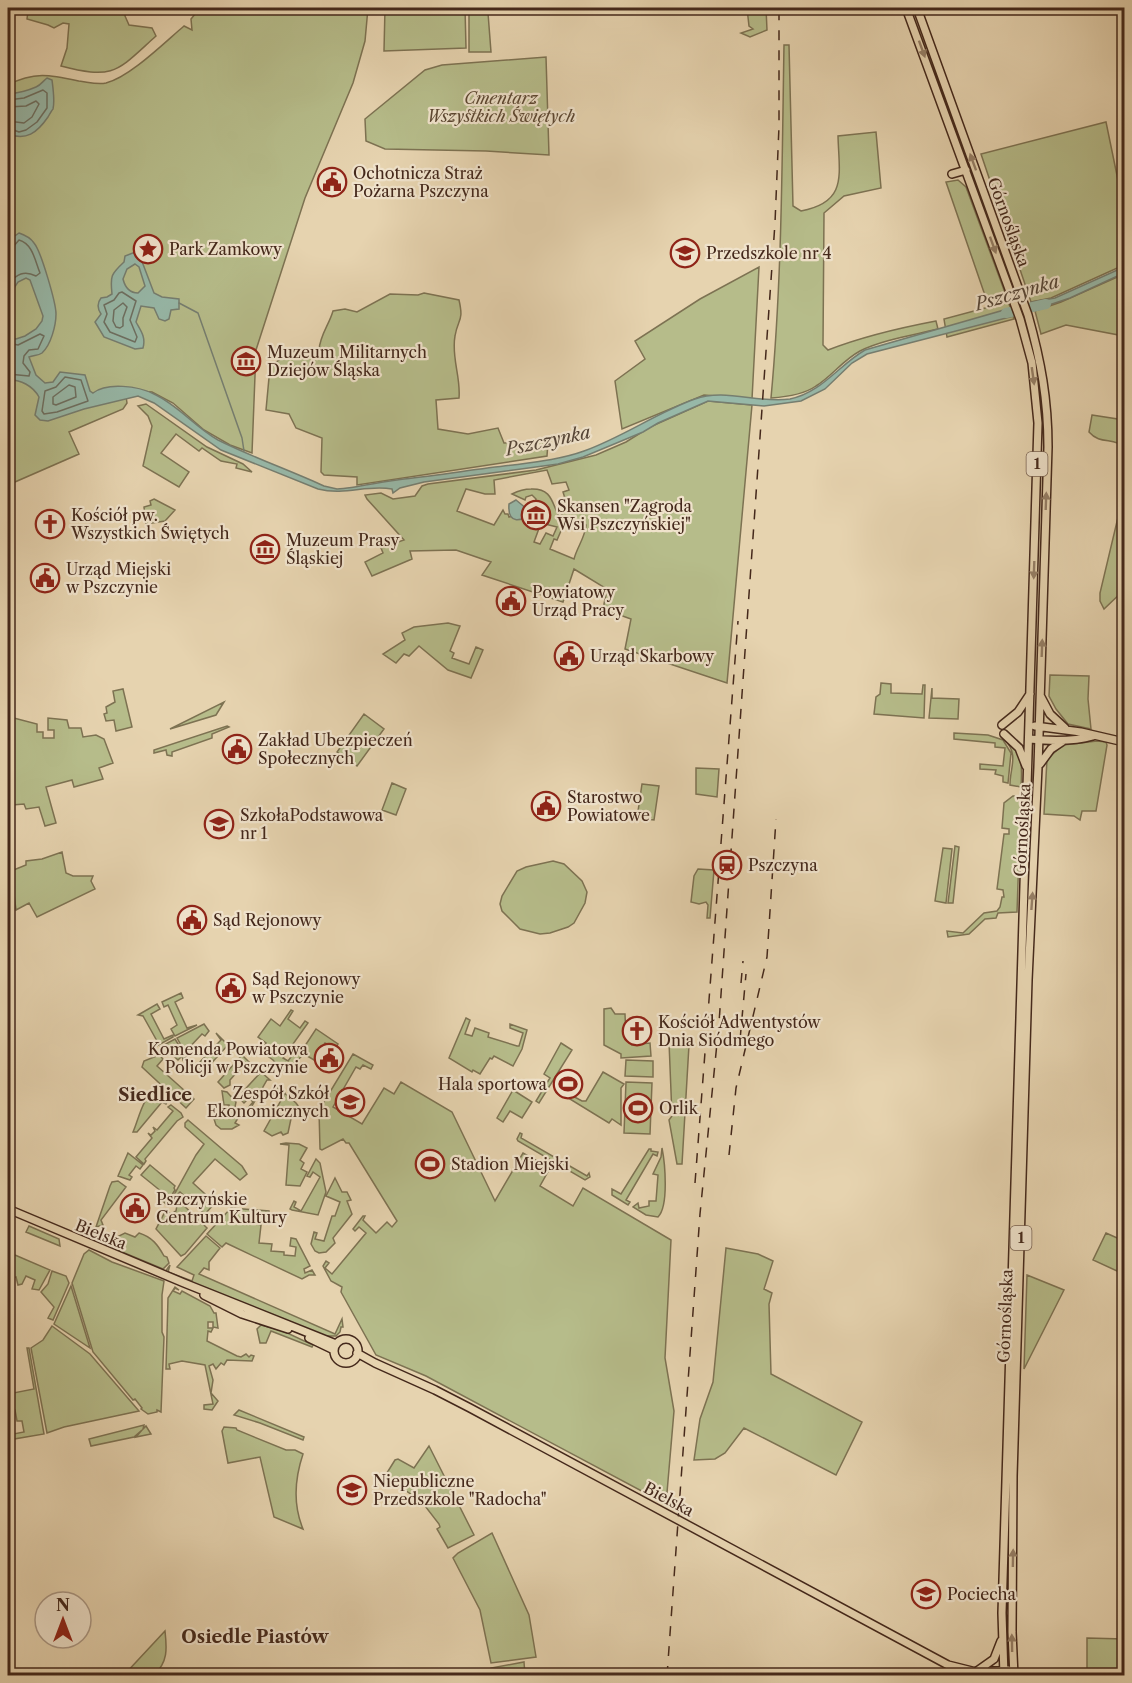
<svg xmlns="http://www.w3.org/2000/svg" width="1132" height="1683" font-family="'Libre Caslon Text',serif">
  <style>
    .green { fill: #b6bc8a; stroke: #7d7252; stroke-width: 1.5; fill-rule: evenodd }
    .water { fill: #97b8a8; stroke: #767e70; stroke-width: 1.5; fill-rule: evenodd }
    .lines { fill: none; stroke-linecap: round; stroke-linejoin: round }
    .shore { stroke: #6e7062; stroke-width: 1.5 }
    .stream { stroke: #767e70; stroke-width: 1.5 }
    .river { stroke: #97b8a8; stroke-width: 10 }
    .major-casing { stroke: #44281b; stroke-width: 10 }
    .major { stroke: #e6d3af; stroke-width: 7 }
    .rail { stroke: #44281b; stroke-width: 1.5; stroke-dasharray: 10 10; stroke-linecap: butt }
    .oneway { fill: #957e65 }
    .labels { text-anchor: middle; stroke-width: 4.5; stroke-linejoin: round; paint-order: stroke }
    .shield { fill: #efe2cb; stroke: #776050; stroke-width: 1.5 }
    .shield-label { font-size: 15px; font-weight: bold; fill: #44281b }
    .park-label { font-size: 16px; font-style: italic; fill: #5b4631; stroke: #efe2cb }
    .poi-label { font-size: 16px; fill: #44281b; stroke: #efe2cb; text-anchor: start }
    .street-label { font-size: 16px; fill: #44281b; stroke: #efe2cb }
    .water-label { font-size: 18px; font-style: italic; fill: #554537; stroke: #efe2cb }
    .neighbourhood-label { font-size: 18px; font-weight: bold; fill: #44281b; stroke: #efe2cb }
  </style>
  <rect width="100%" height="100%" fill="#e6d3af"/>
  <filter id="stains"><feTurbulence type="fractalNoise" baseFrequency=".00333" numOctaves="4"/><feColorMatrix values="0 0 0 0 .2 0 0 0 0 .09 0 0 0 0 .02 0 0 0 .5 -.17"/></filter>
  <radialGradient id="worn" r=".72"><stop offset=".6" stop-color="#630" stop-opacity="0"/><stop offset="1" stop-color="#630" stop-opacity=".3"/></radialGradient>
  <!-- green -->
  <path class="green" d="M48 8H126L125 16 129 25 152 28 156 36C117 71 115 80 61 66L67 48 69 24 63 23 54 28 48 25 27 19 28 11 47 10Z
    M200 8H368L365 41 353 83 305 198 256 350 252 453 230 445 204 430 173 403 152 392 125 390 127 403 123 409 69 432 79 454 8 485V85C34 71 51 75 79 81 88 82 97 85 106 83 130 77 165 42 184 26L192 30 191 19Z
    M385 8H465L466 48 384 51Z
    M469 8H508V10L488 13 491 52H469Z
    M747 8H766L767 30 750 37 741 33 753 29 749 26Z
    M784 45H789L793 206 801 211C848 202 839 175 838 136L876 132 881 188 844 196 824 213 823 345 828 350C864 336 899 328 936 321L938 329C914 335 882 340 860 351 843 360 832 376 816 386 803 395 786 397 771 398 782 280 782 163 784 45Z
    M546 57 549 155 486 151 385 149 366 141 365 119 425 70 442 65Z
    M1106 122 1121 195 1124 196V265L1051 298 1031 302 981 154Z
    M958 180 966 187 1007 298 1014 319 947 337 944 319 989 307 946 182Z
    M759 267 752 399 704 395 622 429 615 381 645 359 635 341 700 299Z
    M1124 274V336L1066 325 1041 334 1035 311 1061 302Z
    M424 293 459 300C464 322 458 318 455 336 451 357 461 377 459 398L436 400 438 429 468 434 498 428 504 443 548 441 547 456 357 485V477L324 475 321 472 322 438 296 428 289 414 266 410 270 367 283 357H300L319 350C320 335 329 325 333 311L345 309 357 312 390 294 418 295Z
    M708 401 752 405 727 683 625 649 631 619 603 609 607 589 574 569 563 602 482 575 491 562 456 550 410 551 412 559 372 576 365 562 383 553 381 548 404 540 367 499 365 495 381 493 393 499 415 496 422 486 428 484 536 470 596 455 626 442 650 427ZM547 470 552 484 566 482 569 490 563 492 568 508 560 512 566 521 571 519 586 525C585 538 577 547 574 559L550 549 554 539 557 540 564 524C551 509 556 488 531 489 524 489 518 491 512 494L525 500 526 497 532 495 536 499 535 505 529 506 526 508 532 510 509 517 508 514H505L503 510 494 525 457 511 466 489 485 494H495L494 480ZM541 523 557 527 553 536 546 533 540 544 534 542Z
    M146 404 207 447 243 464 252 472 236 468 237 464 221 461 202 448 199 451 176 434 161 453 189 472 179 487 143 466 152 426 148 416 138 406Z
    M1092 415 1124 420V447C1114 437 1100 445 1089 432Z
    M1124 492V590L1104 609 1100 601V593Z
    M154 499 175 510 165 521 146 524 144 507 151 505 150 501Z
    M448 623 460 626 450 651 454 653 452 658 469 664 476 647 483 650 471 678 448 670 419 646 409 656 404 654 396 663 383 654 405 640 402 633 414 627Z
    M1050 675 1089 676 1088 699 1091 729 1068 724 1056 709 1049 696Z
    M881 683 891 684V693L922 694 923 685H925L924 718 874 714 876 697 880 694Z
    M932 688V698L959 699 958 719 929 718Z
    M123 689 132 727 116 731 114 720 106 721 104 714 107 713 106 707 115 702 113 691Z
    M224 702 216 715 170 729Z
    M364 714 384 729 357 766 337 752Z
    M10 717 37 724V732H43V738H54V730H48V718L67 720 69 728H81L83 737 96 735 104 739 113 763 99 768 103 779 74 787 72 780 46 787 56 823 45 826 39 807 26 809 24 804 12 805 8 812V726Z
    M227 726 229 727 212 734V738L172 752V756L167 755 166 750 154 753V750Z
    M954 733 988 735 1003 740 1011 753 1008 783 1003 782V776L995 774 996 770 980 769V764L1003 766 1005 748 995 747V743L954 739Z
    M1005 740C1024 748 1022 769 1021 787L1010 785C1010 767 1019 755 1005 740Z
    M1097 741 1106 742 1107 745 1096 811H1082L1080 820 1074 816 1044 814 1047 759 1063 745Z
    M696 768 719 769 717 797 696 794Z
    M392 783 406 789 396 815 382 810Z
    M642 784 659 786 654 820 637 818Z
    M1013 796H1021L1017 912 998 913 996 918 985 919 969 934 948 937 947 931 963 933 984 913 997 911 1000 907 1002 897H1004L1003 890 997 889 1004 834H1009V829L1002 828 1004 803Z
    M955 846 959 847 953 903H948Z
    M943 848 952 849 946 903 935 901Z
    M62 852 66 873 73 876H93L91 881 95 889 37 917 29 903 16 910 11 871 26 865V861L42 859Z
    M553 861 564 864 582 881 587 892 585 903 574 923 568 927 550 933 540 934 520 929 502 911 500 904 502 896 517 871 526 867Z
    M698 869 714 870 710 918H707L708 905 706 902 699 904 691 902 694 876Z
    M181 993 183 998 175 1002 187 1028 197 1025 175 1036 171 1029 177 1025 168 1005 164 1007 162 1002Z
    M157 1004 160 1009 151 1014 164 1039 173 1035V1037L155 1047 157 1041 143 1016 138 1015Z
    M611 1008 615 1014H625L626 1038H631L632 1045 650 1043 651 1056 621 1058V1054L604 1045V1009Z
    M291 1010 293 1011 288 1019 300 1028 305 1021 308 1023 283 1058 288 1061 297 1049 301 1052 316 1029 338 1044 335 1049 325 1043 314 1060 304 1054 284 1073 273 1060 261 1051 266 1043 258 1037 271 1019 280 1026Z
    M466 1018 470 1020 465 1034 472 1036 475 1028 489 1033 488 1037 517 1046H519L523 1033 510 1028V1024L527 1030 522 1049 513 1066 494 1056 492 1059 490 1058 480 1074 473 1070 472 1072 449 1058Z
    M204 1024 209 1031 205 1036 202 1034 185 1052 177 1038Z
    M216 1033 230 1047 229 1050 227 1046 207 1068V1073L196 1066 221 1040Z
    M175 1039 186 1057 183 1060 182 1056 178 1060 165 1048 161 1049 160 1047Z
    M669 1042 689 1045 682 1164H677L669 1120 672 1116Z
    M561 1043 572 1050 539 1103 536 1101 550 1078 544 1074Z
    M353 1054 373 1065 371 1069 363 1065 360 1069 356 1067 333 1107 362 1124 384 1088 394 1094 401 1082 452 1112 495 1201 523 1153 550 1168 540 1186 573 1206 583 1188 671 1240 665 1358 674 1411 666 1504 426 1376 376 1355 341 1292 342 1287 331 1281 323 1266 326 1261 329 1263 325 1268 332 1274 366 1233 359 1227 355 1231 353 1229 363 1216H365L363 1220 376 1233 387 1222 392 1227 397 1221 349 1143H346L343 1139 322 1150 320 1149 319 1110Z
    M159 1055 163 1059 157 1066 194 1099 186 1108 142 1067 144 1061Z
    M242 1055 250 1063 246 1067 245 1063 230 1080V1085L224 1088 218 1082Z
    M626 1060 653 1061V1077L625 1076Z
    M261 1072 270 1080H267L252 1106 256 1109 249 1112 248 1108 253 1102 249 1098 244 1103 238 1097Z
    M603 1072 624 1084 621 1088V1125L612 1119 609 1123 565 1096 567 1093 582 1101H586Z
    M626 1082 652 1083 650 1134 624 1133Z
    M276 1085V1086L296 1103 299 1107 297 1113 292 1114 288 1133 283 1135 281 1132 272 1136 264 1131 285 1093 277 1089 274 1094 272 1093Z
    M513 1090 532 1102 522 1118 510 1111 503 1122 497 1118Z
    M222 1091 227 1092 236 1102 235 1107 240 1111 242 1108 247 1109 248 1112 241 1113 235 1123 239 1125 232 1129H221L216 1125 214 1119 230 1117 229 1105H224Z
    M157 1092 167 1099V1102L166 1104 162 1102 137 1132H133C139 1119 143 1093 157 1092Z
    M171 1105 181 1113 183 1117 177 1121 145 1159 146 1161 144 1164 136 1157 152 1138 148 1133 151 1135 155 1131 153 1127 157 1130 173 1111 168 1107Z
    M188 1120 242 1166 247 1174 240 1180 215 1159 193 1183 215 1203 205 1214 180 1192 176 1196 174 1195 196 1155 204 1144 185 1127V1123Z
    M520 1133 522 1134 521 1138 587 1176 589 1173 590 1177 585 1180 518 1141 517 1139Z
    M286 1143 299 1144 307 1148 300 1160 304 1163 301 1169 307 1172 300 1186 286 1185 289 1145 280 1144Z
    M662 1148C665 1163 669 1206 658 1217L646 1215 633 1207 638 1203 639 1208 649 1206V1201H656L658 1175 653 1174 661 1157Z
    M649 1149H651V1151L658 1152 657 1156 653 1154 626 1200 630 1202 628 1205 612 1195V1189L621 1194Z
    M128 1153 143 1165 140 1169 136 1166 129 1175 132 1177 130 1180 118 1176Z
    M316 1159 320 1163 326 1192 318 1215 292 1210 290 1209 294 1201 296 1202 294 1207 301 1211 320 1177 313 1172 310 1177 307 1176Z
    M150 1165 175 1186 174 1188 175 1190 166 1204 163 1201 167 1196 141 1175Z
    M335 1178 342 1192H347L351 1200 347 1201 352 1214 333 1238 335 1243 326 1252 319 1253 315 1251 311 1244 314 1232 317 1233 315 1239 324 1241 332 1216H335L340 1202 326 1196Z
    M118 1181 126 1187 101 1220 103 1225 96 1227 110 1186 112 1182Z
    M174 1196 207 1228 185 1254 181 1256 156 1229 166 1210 171 1214 176 1211 177 1205 170 1202Z
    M231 1208 269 1211 270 1218H267V1215L257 1214 256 1224 261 1225 259 1243 272 1244 271 1251 284 1252V1255L295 1256 296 1247 290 1246 291 1238 296 1239 310 1266 304 1269 305 1273 312 1270 315 1275H309L302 1279 226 1243 222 1247 207 1234Z
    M29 1226 59 1239 60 1246 26 1232Z
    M97 1232 113 1239 125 1233 135 1237 139 1233C152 1237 158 1245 164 1256L167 1257 169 1263 163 1269 98 1242 96 1237Z
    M1106 1233 1124 1241V1256L1117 1271 1093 1260Z
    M206 1236 220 1248 209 1262V1270L204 1268 199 1274 335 1334 342 1319 343 1327H341L340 1332 336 1336H327L326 1338 165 1272 170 1265 168 1272 192 1281 194 1275 177 1267Z
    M726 1248 758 1254 773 1261 764 1289 772 1293 769 1304 771 1374 862 1422 836 1475 744 1428 725 1453 715 1459 694 1460 700 1419 713 1382Z
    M89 1250 112 1262 164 1281 162 1295V1332L164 1337 161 1412 157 1410V1412L148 1414 141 1409 142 1408 135 1399 133 1400 93 1352 72 1283 84 1254Z
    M8 1252 50 1270 39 1290 32 1289 35 1280 26 1276 22 1284 18 1285 16 1277 8 1279Z
    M52 1271 66 1276 69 1283 53 1320 48 1318 54 1307 41 1292 48 1284Z
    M1027 1275 1064 1290 1024 1369Z
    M71 1286 90 1348 54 1324Z
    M175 1287 179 1290 175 1288 173 1291 180 1294 182 1291 210 1306 214 1313H216L218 1328 213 1327V1322H208V1328H213L211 1332 208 1331 207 1341 237 1356 241 1357 246 1354 249 1357 251 1355 254 1356 252 1361 227 1360 224 1365 221 1363 216 1369 213 1364 209 1366 213 1380 211 1393 218 1401 212 1410 204 1409V1405L213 1404 205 1365 182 1361 169 1364 170 1369H166L168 1298Z
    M261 1325 283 1331 313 1345 312 1347 271 1331 266 1343H260L257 1329Z
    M52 1326 90 1354 139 1411 64 1427 47 1433 31 1348 43 1340Z
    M27 1348H29L44 1434 8 1440V1435L24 1432 22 1421H17L15 1410H9L8 1394 34 1389Z
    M239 1410 304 1437 303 1440 260 1423 234 1415Z
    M144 1425 143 1429 146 1426 151 1434 136 1437 142 1430 134 1437 91 1446 89 1439Z
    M224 1427 236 1428 237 1430 286 1450H295L303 1454C295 1478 293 1505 303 1529L274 1517 260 1457 228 1463 222 1431Z
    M429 1446 474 1535 448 1548 437 1529 440 1527 439 1524 422 1502 385 1476 395 1460 398 1459 414 1468Z
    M492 1533 529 1615 536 1657 491 1663 480 1610 453 1558 458 1553Z
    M165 1631C167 1649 168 1662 154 1675H124Z
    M1087 1638 1124 1639V1675H1087Z
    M524 1662 525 1675H492L491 1668Z"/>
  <!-- water -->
  <path class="water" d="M47 78 52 80C53 88 55 101 53 109 52 110 48 117 48 117 37 133 26 141 8 134V94C18 93 27 91 36 87 41 85 43 81 47 78Z
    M19 233C25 235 30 237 34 243 41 251 56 303 56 314 56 325 51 345 42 353 38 356 34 355 29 357L36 375 45 383 53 382 60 372 85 375 90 391 93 393C107 382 138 386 154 394 178 405 195 427 218 440 252 457 289 470 324 486L337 489C357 488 383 481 404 479 441 475 477 469 513 465 536 462 562 459 584 451 623 437 658 412 695 399 725 388 759 404 790 399 821 393 839 365 865 350L1011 308 1014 316 867 354 852 363 825 389 801 401 764 406 708 401 658 423 643 432 583 457 558 464 424 482 400 488 393 493 392 489C367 484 346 496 318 489L221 450 154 403 138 396 84 409 48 421 40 420 35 415 39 397C33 386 20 379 8 380V337L16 339 25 336 36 329 42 321 43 316 30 280 26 278 18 282 8 297 9 244 12 238Z
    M138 251 154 293 162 297 179 299V309L171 310 169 319 165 321 159 319 154 308 141 306 136 322C141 331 146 337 143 348L135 349 104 337 95 322 101 314C97 308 97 303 101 298L107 297 112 294C110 276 111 274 124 262L125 256ZM135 264 139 267 145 286 138 293C129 293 125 287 123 279L127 269Z
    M1124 267V273L1070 298 1034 310 1031 302 1055 298Z
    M516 500 527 509H537L539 513C524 519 507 528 509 504Z"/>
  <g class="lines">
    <!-- shore -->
    <path class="shore" d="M8 100 24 98 43 90 47 93V108L37 122 26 130 19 132 8 128
      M8 107 26 106 36 101 39 104 32 117 24 123 8 121
      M8 248 13 247 19 240C33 244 35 261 40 273L36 276C24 270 17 274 8 284
      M122 292 136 301 130 320 137 337 135 342 110 332 104 322 107 314 104 305 114 300 119 293Z
      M123 303 127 307 123 318V326L120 328 116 327 113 321 114 310Z
      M8 343 18 345 40 334 44 336 38 349 29 350 24 356 23 363 30 372 29 376 8 374
      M65 377 81 380 88 401 57 412 44 414 42 411 45 391 56 387Z
      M69 385 75 387 76 397 56 405 53 404V397Z"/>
    <!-- stream -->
    <path class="stream" d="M179 303 198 313 242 438 244 451"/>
    <!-- river -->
    <path class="river" d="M1006 313 1046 304"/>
    <!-- major casing -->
    <g class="major-casing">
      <path id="major" d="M906 8 1020 319 1032 363 1038 423 1002 1613 1004 1676
        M917 8 1028 315C1041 361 1048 400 1048 447L1038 767 1028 980 1013 1476 1012 1632 1014 1676
        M952 174 966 170
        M1041 697 1050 714 1065 728
        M1002 725 1018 712 1030 694
        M1035 726 1081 732 1124 742
        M1004 734 1019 748 1026 766
        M1029 739C1050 741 1073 742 1093 736
        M1040 764 1051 749 1063 741
        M8 1209 184 1283 336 1344
        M204 1295 242 1314 288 1329
        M309 1338 334 1350
        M334 1351a12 12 0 1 1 24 0a12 12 0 1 1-24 0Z
        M357 1353 375 1363 435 1390 470 1408 948 1665 976 1672 1008 1670
        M950 1666 960 1676
        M977 1671 994 1659 1001 1641"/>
    </g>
    <!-- major -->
    <use href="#major" class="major"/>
    <!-- rail -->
    <path class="rail" d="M741 983 743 961
      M740 1040 746 974
      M729 1155 736 1088 767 957 776 819
      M695 1183 738 621
      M667 1676 700 1214 719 1023 775 223 779 126V8"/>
  </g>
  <!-- one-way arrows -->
  <defs><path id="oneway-solid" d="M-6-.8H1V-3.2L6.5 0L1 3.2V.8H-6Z" transform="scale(1.5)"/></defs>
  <g class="oneway">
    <use href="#oneway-solid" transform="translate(922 49) rotate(70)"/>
    <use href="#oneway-solid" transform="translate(973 162) rotate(-110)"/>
    <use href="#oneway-solid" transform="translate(993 245) rotate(70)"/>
    <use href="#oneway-solid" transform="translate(1033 376) rotate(82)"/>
    <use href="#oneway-solid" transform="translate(1046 501) rotate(-88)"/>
    <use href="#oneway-solid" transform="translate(1034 570) rotate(92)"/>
    <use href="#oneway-solid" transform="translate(1042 648) rotate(-88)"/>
    <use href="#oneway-solid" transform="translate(1032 901) rotate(-86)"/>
    <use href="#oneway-solid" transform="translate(1013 1558) rotate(-89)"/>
    <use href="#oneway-solid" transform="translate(1012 1643) rotate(-91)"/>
  </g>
  <!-- icons -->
  <defs>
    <g id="civic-ring" transform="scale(1.5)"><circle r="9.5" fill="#efe2cb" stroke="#8f2418" stroke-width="1.5"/><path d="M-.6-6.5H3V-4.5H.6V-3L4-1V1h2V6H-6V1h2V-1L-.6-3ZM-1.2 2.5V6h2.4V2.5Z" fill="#8f2418"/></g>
    <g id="sight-ring" transform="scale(1.5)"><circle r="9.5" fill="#efe2cb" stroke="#8f2418" stroke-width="1.5"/><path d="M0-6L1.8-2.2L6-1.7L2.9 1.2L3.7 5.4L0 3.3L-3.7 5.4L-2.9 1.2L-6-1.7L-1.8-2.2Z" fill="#8f2418"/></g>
    <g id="school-ring" transform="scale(1.5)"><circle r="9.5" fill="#efe2cb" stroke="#8f2418" stroke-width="1.5"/><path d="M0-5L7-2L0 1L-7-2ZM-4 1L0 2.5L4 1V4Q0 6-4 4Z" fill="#8f2418"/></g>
    <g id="museum-ring" transform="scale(1.5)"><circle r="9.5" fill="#efe2cb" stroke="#8f2418" stroke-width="1.5"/><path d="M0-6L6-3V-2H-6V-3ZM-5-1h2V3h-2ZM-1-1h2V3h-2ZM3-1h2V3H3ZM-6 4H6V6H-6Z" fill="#8f2418"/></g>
    <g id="church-ring" transform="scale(1.5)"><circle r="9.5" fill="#efe2cb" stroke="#8f2418" stroke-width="1.5"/><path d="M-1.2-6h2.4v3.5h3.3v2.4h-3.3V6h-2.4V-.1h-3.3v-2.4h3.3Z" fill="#8f2418"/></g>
    <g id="station-ring" transform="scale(1.5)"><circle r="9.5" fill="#efe2cb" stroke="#8f2418" stroke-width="1.5"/><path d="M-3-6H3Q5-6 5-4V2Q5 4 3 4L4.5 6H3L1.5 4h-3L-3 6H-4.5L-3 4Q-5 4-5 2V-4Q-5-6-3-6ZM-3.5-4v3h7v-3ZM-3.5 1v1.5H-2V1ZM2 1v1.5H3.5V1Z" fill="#8f2418"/></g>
    <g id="stadium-ring" transform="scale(1.5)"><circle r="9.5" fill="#efe2cb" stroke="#8f2418" stroke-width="1.5"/><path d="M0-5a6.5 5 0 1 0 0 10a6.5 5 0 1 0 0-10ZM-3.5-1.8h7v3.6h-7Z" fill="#8f2418"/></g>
  </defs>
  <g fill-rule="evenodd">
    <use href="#civic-ring" x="332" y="182"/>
    <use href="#sight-ring" x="148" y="249"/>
    <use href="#school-ring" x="685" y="253"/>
    <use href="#museum-ring" x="246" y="361"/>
    <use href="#museum-ring" x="536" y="515"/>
    <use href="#church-ring" x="50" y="524"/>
    <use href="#museum-ring" x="265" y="549"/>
    <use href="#civic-ring" x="45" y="578"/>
    <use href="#civic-ring" x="511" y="601"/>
    <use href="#civic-ring" x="569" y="656"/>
    <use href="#civic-ring" x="237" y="749"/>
    <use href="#civic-ring" x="546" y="806"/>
    <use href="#school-ring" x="219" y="824"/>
    <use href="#station-ring" x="727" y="865"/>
    <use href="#civic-ring" x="192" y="920"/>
    <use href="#civic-ring" x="231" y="988"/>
    <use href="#church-ring" x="637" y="1031"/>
    <use href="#civic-ring" x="329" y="1058"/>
    <use href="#stadium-ring" x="568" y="1084"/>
    <use href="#school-ring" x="350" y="1102"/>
    <use href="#stadium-ring" x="638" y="1108"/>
    <use href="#stadium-ring" x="430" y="1164"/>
    <use href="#civic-ring" x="135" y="1208"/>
    <use href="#school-ring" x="352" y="1490"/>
    <use href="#school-ring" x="926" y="1594"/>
  </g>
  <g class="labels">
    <!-- shield labels -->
    <g class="shield">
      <rect x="1026.5" y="452" width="21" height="24" rx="4.5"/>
      <rect x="1010.5" y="1226" width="21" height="24" rx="4.5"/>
    </g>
    <g class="shield-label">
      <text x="1037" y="469">1</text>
      <text x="1021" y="1243">1</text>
    </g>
    <!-- park labels -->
    <g class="park-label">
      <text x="501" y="104">Cmentarz<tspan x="501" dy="18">Wszystkich Świętych</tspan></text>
    </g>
    <!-- poi labels -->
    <g class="poi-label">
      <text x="353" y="179">Ochotnicza Straż<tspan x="353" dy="18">Pożarna Pszczyna</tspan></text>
      <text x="169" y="255">Park Zamkowy</text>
      <text x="706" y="259">Przedszkole nr 4</text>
      <text x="267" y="358">Muzeum Militarnych<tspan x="267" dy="18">Dziejów Śląska</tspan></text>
      <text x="557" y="512">Skansen "Zagroda<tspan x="557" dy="18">Wsi Pszczyńskiej"</tspan></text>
      <text x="71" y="521">Kościół pw.<tspan x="71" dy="18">Wszystkich Świętych</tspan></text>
      <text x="286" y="546">Muzeum Prasy<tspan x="286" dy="18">Śląskiej</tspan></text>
      <text x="66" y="575">Urząd Miejski<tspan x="66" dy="18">w Pszczynie</tspan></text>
      <text x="532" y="598">Powiatowy<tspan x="532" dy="18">Urząd Pracy</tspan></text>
      <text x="590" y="662">Urząd Skarbowy</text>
      <text x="258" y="746">Zakład Ubezpieczeń<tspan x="258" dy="18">Społecznych</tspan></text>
      <text x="567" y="803">Starostwo<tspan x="567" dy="18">Powiatowe</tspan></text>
      <text x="240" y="821">SzkołaPodstawowa<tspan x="240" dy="18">nr 1</tspan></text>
      <text x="748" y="871">Pszczyna</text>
      <text x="213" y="926">Sąd Rejonowy</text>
      <text x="252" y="985">Sąd Rejonowy<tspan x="252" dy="18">w Pszczynie</tspan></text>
      <text x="658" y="1028">Kościół Adwentystów<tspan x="658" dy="18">Dnia Siódmego</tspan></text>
      <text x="308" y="1055" text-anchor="end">Komenda Powiatowa<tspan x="308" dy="18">Policji w Pszczynie</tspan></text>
      <text x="547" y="1090" text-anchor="end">Hala sportowa</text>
      <text x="329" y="1099" text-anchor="end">Zespół Szkół<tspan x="329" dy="18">Ekonomicznych</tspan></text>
      <text x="659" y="1114">Orlik</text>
      <text x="451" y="1170">Stadion Miejski</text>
      <text x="156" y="1205">Pszczyńskie<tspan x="156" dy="18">Centrum Kultury</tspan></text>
      <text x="373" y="1487">Niepubliczne<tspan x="373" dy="18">Przedszkole "Radocha"</tspan></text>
      <text x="947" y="1600">Pociecha</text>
    </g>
    <!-- street labels -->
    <g class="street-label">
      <text transform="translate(1009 222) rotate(70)" y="6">Górnośląska</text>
      <text transform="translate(1022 830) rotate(-87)" y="6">Górnośląska</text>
      <text transform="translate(101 1234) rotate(22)" y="6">Bielska</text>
      <text transform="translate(1005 1316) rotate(-88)" y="6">Górnośląska</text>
      <text transform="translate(669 1499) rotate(28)" y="6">Bielska</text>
    </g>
    <!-- water labels -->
    <g class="water-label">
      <text transform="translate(1017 293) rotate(-16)" y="6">Pszczynka</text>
      <text transform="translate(548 441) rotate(-12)" y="6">Pszczynka</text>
    </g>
    <!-- neighbourhood labels -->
    <g class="neighbourhood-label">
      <text x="155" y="1101">Siedlice</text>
      <text x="255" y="1643">Osiedle Piastów</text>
    </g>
  </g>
  <!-- margin -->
  <rect width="1132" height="1683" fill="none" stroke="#e6d3af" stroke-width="30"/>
  <rect x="9" y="9" width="1114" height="1665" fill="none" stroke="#44281b" stroke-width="3"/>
  <rect x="15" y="15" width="1102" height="1653" fill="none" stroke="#44281b" stroke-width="1.5"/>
  <!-- north arrow -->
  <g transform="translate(63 1620)"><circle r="28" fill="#efe2cb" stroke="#ab9885" stroke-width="1.5"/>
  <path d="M0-4.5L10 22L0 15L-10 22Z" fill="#8f2418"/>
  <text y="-9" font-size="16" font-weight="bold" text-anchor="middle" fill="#44281b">N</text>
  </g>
  <rect width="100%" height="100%" filter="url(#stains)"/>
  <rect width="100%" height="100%" fill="url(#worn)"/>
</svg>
